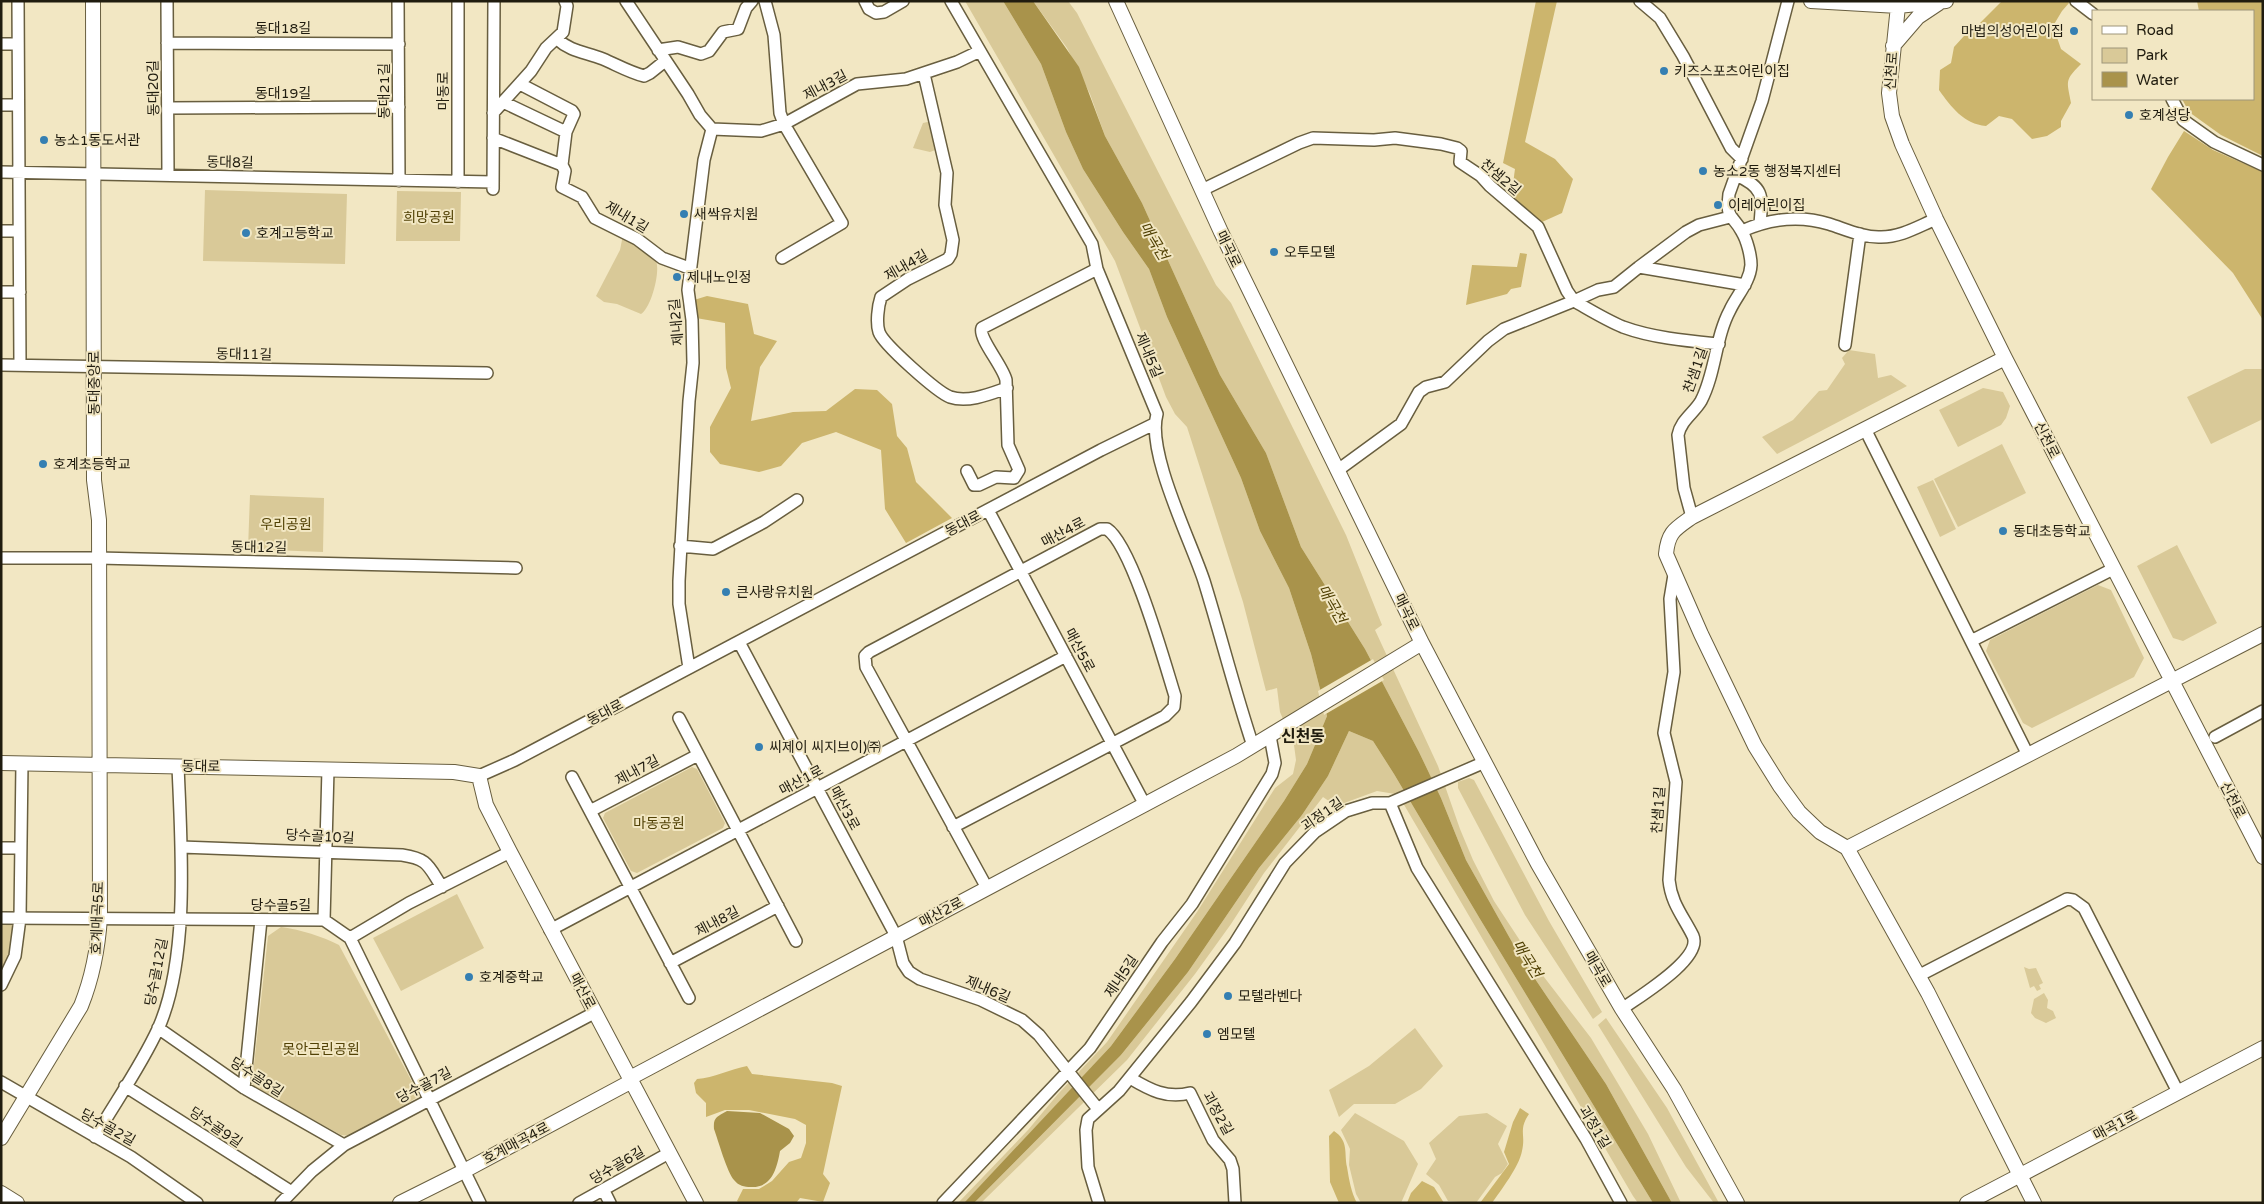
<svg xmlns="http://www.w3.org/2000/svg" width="2264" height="1204" font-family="'Varela Round','Noto Sans KR',sans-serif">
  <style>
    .green { fill: #d9c998 }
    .forest { fill: #ccb56d }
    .water { fill: #a9934b }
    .pier { fill: #f2e7c3 }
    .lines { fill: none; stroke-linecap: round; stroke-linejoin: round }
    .minor-casing { stroke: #685e3f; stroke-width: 14 }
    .tertiary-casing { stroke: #685e3f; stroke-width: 16 }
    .minor { stroke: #fff; stroke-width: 11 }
    .tertiary { stroke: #fff; stroke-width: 14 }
    .poi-dot { fill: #357fb2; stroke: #f2e7c3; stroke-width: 2 }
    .labels { text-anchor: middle; stroke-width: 4; stroke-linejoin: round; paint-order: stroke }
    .street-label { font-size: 14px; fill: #201c0f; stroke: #f2e7c3 }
    .poi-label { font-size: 14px; fill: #201c0f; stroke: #f2e7c3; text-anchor: start }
    .park-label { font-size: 14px; fill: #524206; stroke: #f2e7c3 }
    .water-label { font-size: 15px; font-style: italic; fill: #4f3f02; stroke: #f2e7c3 }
    .quarter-label { font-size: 16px; font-weight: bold; fill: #201c0f; stroke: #f2e7c3 }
  </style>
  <rect width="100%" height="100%" fill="#f2e7c3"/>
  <!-- green -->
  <path class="green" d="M965 1H1003L1041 64 1066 132 1083 169 1123 232 1149 269 1167 317 1241 478 1260 531 1289 588 1311 654 1327 716 1307 764 1284 801 1175 959 1111 1046 982 1185 964 1203H958L1028 1130 1058 1094 1107 1042 1197 912 1275 788 1293 774 1296 760 1294 745 1280 712 1277 688 1266 691 1243 602 1187 427 1175 414 1166 397 1115 261Z
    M1033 1H1068L1077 13 1216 285 1231 303 1346 535 1382 625 1375 630 1438 766 1460 829 1473 860 1494 901 1544 977 1591 1038 1648 1134 1681 1203H1672L1606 1084 1521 958 1466 860 1441 798 1419 752 1365 649 1301 547 1266 453 1220 375 1142 203 1105 136 1090 94 1067 48Z
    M932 121 938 149 930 152 913 148 923 123Z
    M205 190 347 194 345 264 203 261Z
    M397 191 461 192 460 241H396Z
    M623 235C633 242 647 250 655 259 662 268 651 309 641 314L617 304 604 302 596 296 620 250Z
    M1849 350 1875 354 1878 378 1891 375 1907 386 1777 454 1762 437 1793 420 1819 391 1827 390 1845 364 1842 358Z
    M2245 369H2263V419L2211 444 2187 397Z
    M1983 388 2003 392 2010 406 2006 418 2001 425 1958 447 1939 410Z
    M2002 444 2026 493 1958 527 1934 479Z
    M1933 480 1956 529 1940 537 1917 487Z
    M250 495 324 498 323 552 248 549Z
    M2177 545 2217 623 2183 641 2173 638 2137 566Z
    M2098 585 2111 590 2144 658 2134 677 2032 728 2023 723 1986 651 1990 640Z
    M1349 731 1373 741 1394 774 1480 919 1653 1203H1638L1633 1196 1403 803 1395 794 1377 791 1336 806 1323 797 1264 873 1231 924 1195 974 1127 1060 981 1203H974L1121 1055 1188 972 1259 868 1302 815 1328 776Z
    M692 767 697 769 725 823 723 828 637 873 631 871 603 818 605 813Z
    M1469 778 1474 780 1549 921 1602 1012 1593 1019 1525 915 1458 788V782Z
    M457 894 484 948 401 991 373 938Z
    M1 923H10L16 927 15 942 1 980Z
    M281 927C302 930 321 936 339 945L418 1093 416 1098 352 1136 341 1135 256 1088 252 1083 268 936Z
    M2024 967 2029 969 2036 968 2043 983 2039 985 2041 989 2037 991 2034 986 2030 988Z
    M2044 993 2048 1000 2047 1008 2053 1011 2056 1018 2046 1023 2035 1018 2031 1013 2034 999Z
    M1606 1018 1667 1108 1719 1203H1714L1686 1167 1598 1025Z
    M1415 1028 1443 1066 1421 1089 1395 1104H1354L1339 1117 1329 1090 1369 1066Z
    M1355 1113 1404 1141 1418 1164 1401 1203H1361L1356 1194 1349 1165 1350 1149 1341 1130Z
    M1487 1113 1507 1126 1498 1144 1508 1164 1502 1173 1495 1177 1476 1203 1448 1201 1439 1185 1426 1174 1436 1159 1429 1143 1459 1116Z"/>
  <!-- forest -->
  <path class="forest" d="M1536 1H1557L1525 142 1555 159 1573 179 1562 213 1542 222C1516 203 1510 203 1515 169L1503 163Z
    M2002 1H2068L2069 3 2062 11 2053 26 2061 49 2081 64C2064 81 2067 81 2071 103L2061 121V127L2047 136 2032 139 2012 119 1999 116 1986 126C1964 124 1951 107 1939 90L1940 70 1951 63 1954 47 1964 36 1967 28 1978 25Z
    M2197 1H2263V156L2221 135 2189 112 2182 99H2253V11H2199Z
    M2184 131 2213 150 2263 172V320L2233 273 2151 189 2168 157Z
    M1520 253 1527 254 1521 287 1511 289 1507 294 1466 305 1472 265 1517 267Z
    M707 296 748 304 754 334 777 341 760 367 751 421 793 412 826 411 855 389 877 390 892 404 897 436 907 448 916 482 952 518 906 543 885 509 881 450 836 432 802 443 781 466 759 472 720 464 710 452V427L731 388 726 368 725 323 696 318 694 300Z
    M747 1066 752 1074 832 1083 842 1086 823 1174 830 1183 823 1202 800 1198 796 1203H739L737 1201 743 1189H759L772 1181 789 1162 801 1158 806 1143V1125L795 1119 749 1110H725L706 1117V1103L696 1093 694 1083 697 1079C714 1078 730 1069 747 1066Z
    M1520 1108 1529 1114C1518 1130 1526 1134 1522 1151 1519 1167 1501 1190 1492 1203H1480L1509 1164 1504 1152 1513 1122Z
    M1334 1131C1349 1141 1344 1153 1347 1167 1349 1179 1351 1192 1357 1203H1339L1330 1182 1329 1136Z
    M1422 1181 1434 1187 1444 1203H1407L1411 1193Z"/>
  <!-- water -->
  <path class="water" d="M1003 1H1033L1079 67 1105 136 1142 203 1220 375 1266 453 1301 547 1365 649 1419 752 1441 798 1466 860 1521 958 1606 1084 1672 1203H1653L1480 919 1394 774 1373 741 1349 731 1328 776 1302 815 1259 868 1188 972 1121 1055 974 1203H964L1111 1046 1175 959 1284 801 1307 764 1327 716 1311 654 1289 588 1260 531 1241 478 1167 317 1149 269 1123 232 1083 169 1066 132 1041 64Z
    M727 1111 760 1113 789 1129 794 1136 790 1143 780 1151C777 1168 772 1188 751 1187 744 1187 739 1186 734 1180 727 1172 718 1140 714 1129 713 1117 717 1117 727 1111Z"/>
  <!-- pier -->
  <path class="pier" d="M1373 659 1384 680 1324 715 1318 691Z"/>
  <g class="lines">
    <!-- minor casing -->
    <g class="minor-casing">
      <path id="minor" d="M18 1 20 365
        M167 1 168 175
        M398 1 399 181
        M626 1 688 94 700 115 712 129 704 160 688 290 692 320 693 363 689 401 679 581V604L689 668
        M765 1 774 35 780 113 784 124 842 223 782 258
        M865 1 869 9 876 13 884 12 903 1
        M951 1 1092 244 1097 269 1157 414C1146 452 1191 541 1204 581 1221 636 1235 692 1253 746
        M1640 1 1660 18 1683 56 1731 148 1742 159
        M2076 1 2093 14
        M557 39C571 52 586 52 603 59 617 65 629 72 644 76L650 73 665 61
        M167 43 399 44
        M1 44H18
        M658 50 678 47 701 54 709 51 723 32 738 29 746 8 752 1
        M924 74 947 173 945 205 953 240 951 254 948 259 908 279 881 297C878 306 876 323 879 332 883 344 937 392 950 397 968 403 990 394 1007 388
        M520 84 572 111 574 114 566 132 562 165
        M2172 99 2183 120 2214 142 2263 165
        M503 102 566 132
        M1 105H18
        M168 108 399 107
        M493 113 531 71 546 48 563 32 567 6 565 1
        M712 129 761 131 784 124 857 84 906 79 957 62 980 51
        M493 138 562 165 565 171 562 187 582 197 595 218 637 239 662 258 689 268
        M1 172 493 182
        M1736 175C1763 187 1763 195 1760 223
        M458 182V1
        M493 189 494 1
        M1202 190 1299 143 1313 138 1374 140 1395 138 1441 144 1457 148 1461 151 1460 162 1481 176 1490 186 1538 227 1567 291 1574 301 1598 290 1614 287 1639 267 1745 285
        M1 231H19
        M1742 231C1769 219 1800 215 1829 224 1845 229 1864 238 1881 237 1901 237 1917 227 1936 219
        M1639 267 1686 232 1699 225 1730 217
        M1 292H20
        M1845 345 1860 234
        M1 365 487 373
        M1865 429 2028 755
        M1338 470 1401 424 1419 392 1426 387 1445 382 1488 341 1504 329 1574 301C1590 310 1606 320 1623 327 1653 338 1688 341 1719 344
        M967 471 974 485H979L996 477 1014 478 1019 470 1008 445 1006 380C1003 366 978 338 982 328L1097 269
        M988 510 1145 805
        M1692 517 1684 488 1678 435C1681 420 1694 413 1701 401 1716 372 1715 338 1730 310 1737 295 1750 282 1751 265 1751 256 1747 240 1742 232 1732 213 1726 221 1729 194L1762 101 1788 1
        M680 546 713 549 764 522 797 500
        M1 558H98L516 568
        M1971 641 2113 569
        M739 642 896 936 903 963 909 972 920 979 981 1000 1022 1020 1039 1035 1098 1109
        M679 718 796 941
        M2215 737 2263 711
        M479 776 515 760 1101 450 1154 424
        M572 777 689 998
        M1390 803 1485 762
        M590 811 698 755
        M953 827 1165 716 1174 707 1175 696C1165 664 1132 545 1107 529H1100L869 652 865 656 866 667 987 888
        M181 847 402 855C429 859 428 866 442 887
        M1 848H21
        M1 918 324 920 350 938 480 1203
        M324 920 328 769
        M550 930 1066 656
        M350 938 409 903 510 852
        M670 963 778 906
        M1918 976 2067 899 2073 900 2084 908 2178 1092
        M1 985 15 956 20 918 22 763
        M1622 1009C1638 997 1703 959 1693 936 1683 916 1671 903 1669 880L1676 782 1664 733 1674 672 1670 599 1674 575
        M158 1028 244 1088 344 1145
        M1130 1078C1150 1090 1167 1099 1190 1093L1213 1140 1230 1160 1233 1169 1235 1203
        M1 1082 131 1157 197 1203
        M125 1086 290 1191
        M244 1088 261 920
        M95 1137C116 1101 141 1066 158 1029 190 958 181 842 178 766
        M604 1191 610 1203
        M281 1203 312 1171 344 1145 594 1013
        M579 1203 669 1153
        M943 1203 1090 1048 1162 942 1192 904 1272 774 1275 763 1270 736
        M1099 1203 1088 1167 1086 1130 1088 1119 1119 1091 1191 1002 1235 943 1285 863 1315 832 1346 811 1372 803H1390L1417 868 1586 1139 1621 1203"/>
    </g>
    <!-- tertiary casing -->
    <g class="tertiary-casing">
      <path id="tertiary" d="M1116 1 1221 232 1422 643 1538 864 1622 1009 1674 1089 1737 1203
        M1811 1 1898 6 1946 1
        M1898 6 1889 93 1892 116 1902 144 1936 219 2005 358 2263 857
        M1893 46 1918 17 1939 3
        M2005 358 1692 517C1675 529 1668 532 1666 554L1701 634 1755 746 1780 786 1799 812 1820 832 1847 848 1928 993 2034 1203
        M1 763 454 772 479 776 486 805 510 852 696 1203
        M1847 848 2263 634
        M630 1078 1236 756 1422 643
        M1 1138 81 1006C93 976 98 949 100 917L99 520 94 480 93 1
        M1 1193 17 1203
        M400 1203 464 1171 632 1081
        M1967 1203 2263 1048"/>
    </g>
    <!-- minor -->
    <use href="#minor" class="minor"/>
    <!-- tertiary -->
    <use href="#tertiary" class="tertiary"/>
  </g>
  <!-- markers -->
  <g class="poi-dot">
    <circle cx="2074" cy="31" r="5"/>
    <circle cx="1664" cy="71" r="5"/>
    <circle cx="2129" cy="115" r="5"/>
    <circle cx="44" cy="140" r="5"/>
    <circle cx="1703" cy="171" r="5"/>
    <circle cx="1718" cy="205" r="5"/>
    <circle cx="684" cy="214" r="5"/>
    <circle cx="246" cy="233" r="5"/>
    <circle cx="1274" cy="252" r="5"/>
    <circle cx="677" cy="277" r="5"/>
    <circle cx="43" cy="464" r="5"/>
    <circle cx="2003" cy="531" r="5"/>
    <circle cx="726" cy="592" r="5"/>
    <circle cx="759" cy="747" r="5"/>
    <circle cx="469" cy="977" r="5"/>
    <circle cx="1228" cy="996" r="5"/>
    <circle cx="1207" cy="1034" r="5"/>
  </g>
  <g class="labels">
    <!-- street labels -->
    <g class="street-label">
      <text x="283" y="33">동대18길</text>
      <text transform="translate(1891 71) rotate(-86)" y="5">신천로</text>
      <text transform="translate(825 85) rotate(-28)" y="5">제내3길</text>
      <text transform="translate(153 88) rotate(-91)" y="5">동대20길</text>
      <text transform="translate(384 91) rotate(-90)" y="5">동대21길</text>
      <text transform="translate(443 91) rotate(-90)" y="5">마동로</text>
      <text x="283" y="98">동대19길</text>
      <text transform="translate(230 162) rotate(1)" y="5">동대8길</text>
      <text transform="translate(1501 177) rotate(40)" y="5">찬샘2길</text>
      <text transform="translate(627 217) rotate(31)" y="5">제내1길</text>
      <text transform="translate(1229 249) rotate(64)" y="5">매곡로</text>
      <text transform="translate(906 265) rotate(-30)" y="5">제내4길</text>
      <text transform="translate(676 322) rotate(-95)" y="5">제내2길</text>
      <text transform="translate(244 354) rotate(1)" y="5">동대11길</text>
      <text transform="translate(1149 355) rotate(67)" y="5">제내5길</text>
      <text transform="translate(1695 370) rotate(-71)" y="5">찬샘1길</text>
      <text transform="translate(94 383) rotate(-90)" y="5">동대중앙로</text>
      <text transform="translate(2047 440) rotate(63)" y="5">신천로</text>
      <text transform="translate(963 523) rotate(-28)" y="5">동대로</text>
      <text transform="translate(1063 532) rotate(-28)" y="5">매산4로</text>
      <text transform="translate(259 547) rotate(1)" y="5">동대12길</text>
      <text transform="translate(1407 612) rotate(64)" y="5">매곡로</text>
      <text transform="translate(1080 650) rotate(62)" y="5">매산5로</text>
      <text transform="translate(605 712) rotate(-28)" y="5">동대로</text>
      <text transform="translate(201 766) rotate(1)" y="5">동대로</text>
      <text transform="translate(637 770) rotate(-28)" y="5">제내7길</text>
      <text transform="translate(801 780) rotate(-28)" y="5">매산1로</text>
      <text transform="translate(2233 800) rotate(63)" y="5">신천로</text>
      <text transform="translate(845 808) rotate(62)" y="5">매산3로</text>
      <text transform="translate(1658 810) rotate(-86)" y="5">찬샘1길</text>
      <text transform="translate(1322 814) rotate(-34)" y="5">괴정1길</text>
      <text transform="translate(320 836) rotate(3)" y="5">당수골10길</text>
      <text x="281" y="910">당수골5길</text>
      <text transform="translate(941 912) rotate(-28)" y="5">매산2로</text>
      <text transform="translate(97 918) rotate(-88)" y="5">호계매곡5로</text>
      <text transform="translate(717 921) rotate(-28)" y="5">제내8길</text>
      <text transform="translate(1598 969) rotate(60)" y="5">매곡로</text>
      <text transform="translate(156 972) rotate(-79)" y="5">당수골12길</text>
      <text transform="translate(1121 976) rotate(-56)" y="5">제내5길</text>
      <text transform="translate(988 989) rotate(23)" y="5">제내6길</text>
      <text transform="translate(583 991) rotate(62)" y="5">매산로</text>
      <text transform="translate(257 1077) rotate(33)" y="5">당수골8길</text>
      <text transform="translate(424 1085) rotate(-28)" y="5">당수골7길</text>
      <text transform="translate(1218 1113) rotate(61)" y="5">괴정2길</text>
      <text transform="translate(2115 1125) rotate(-28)" y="5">매곡1로</text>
      <text transform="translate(108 1127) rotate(29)" y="5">당수골2길</text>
      <text transform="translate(216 1127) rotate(34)" y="5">당수골9길</text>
      <text transform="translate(1595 1127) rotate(59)" y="5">괴정1길</text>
      <text transform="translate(516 1143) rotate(-28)" y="5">호계매곡4로</text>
      <text transform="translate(617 1165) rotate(-30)" y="5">당수골6길</text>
    </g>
    <!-- poi labels -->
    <g class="poi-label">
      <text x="2064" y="36" text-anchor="end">마법의성어린이집</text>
      <text x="1674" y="76">키즈스포츠어린이집</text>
      <text x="2139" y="120">호계성당</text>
      <text x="54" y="145">농소1동도서관</text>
      <text x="1713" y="176">농소2동 행정복지센터</text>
      <text x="1728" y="210">이레어린이집</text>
      <text x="694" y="219">새싹유치원</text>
      <text x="256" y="238">호계고등학교</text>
      <text x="1284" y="257">오투모텔</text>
      <text x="687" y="282">제내노인정</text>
      <text x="53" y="469">호계초등학교</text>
      <text x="2013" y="536">동대초등학교</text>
      <text x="736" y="597">큰사랑유치원</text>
      <text x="769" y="752">씨제이 씨지브이)㈜</text>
      <text x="479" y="982">호계중학교</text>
      <text x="1238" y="1001">모텔라벤다</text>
      <text x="1217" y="1039">엠모텔</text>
    </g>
    <!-- park labels -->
    <g class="park-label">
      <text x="429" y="222">희망공원</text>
      <text x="286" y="529">우리공원</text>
      <text x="659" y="828">마동공원</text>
      <text x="321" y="1054">못안근린공원</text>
    </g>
    <!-- water labels -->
    <g class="water-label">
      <text transform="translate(1154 241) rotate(59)" y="5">매곡천</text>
      <text transform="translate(1332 604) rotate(60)" y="5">매곡천</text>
      <text transform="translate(1527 959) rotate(58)" y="5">매곡천</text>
    </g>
    <!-- quarter labels -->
    <g class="quarter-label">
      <text x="1303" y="742">신천동</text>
    </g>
  </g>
  <!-- border -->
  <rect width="2264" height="1204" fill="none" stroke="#201c0f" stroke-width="5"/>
  <!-- legend -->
  <rect x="2092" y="10" width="162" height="90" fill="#f2e7c3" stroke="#9e967b"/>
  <rect x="2102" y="26" width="25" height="8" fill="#ffffff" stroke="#9e967b"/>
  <text x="2136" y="35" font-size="15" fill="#201c0f">Road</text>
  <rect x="2102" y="48" width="25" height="15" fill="#d9c998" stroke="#9e967b"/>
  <text x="2136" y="60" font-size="15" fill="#201c0f">Park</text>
  <rect x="2102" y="72" width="25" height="15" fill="#a9934b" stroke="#9e967b"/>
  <text x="2136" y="85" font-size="15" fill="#201c0f">Water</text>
</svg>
